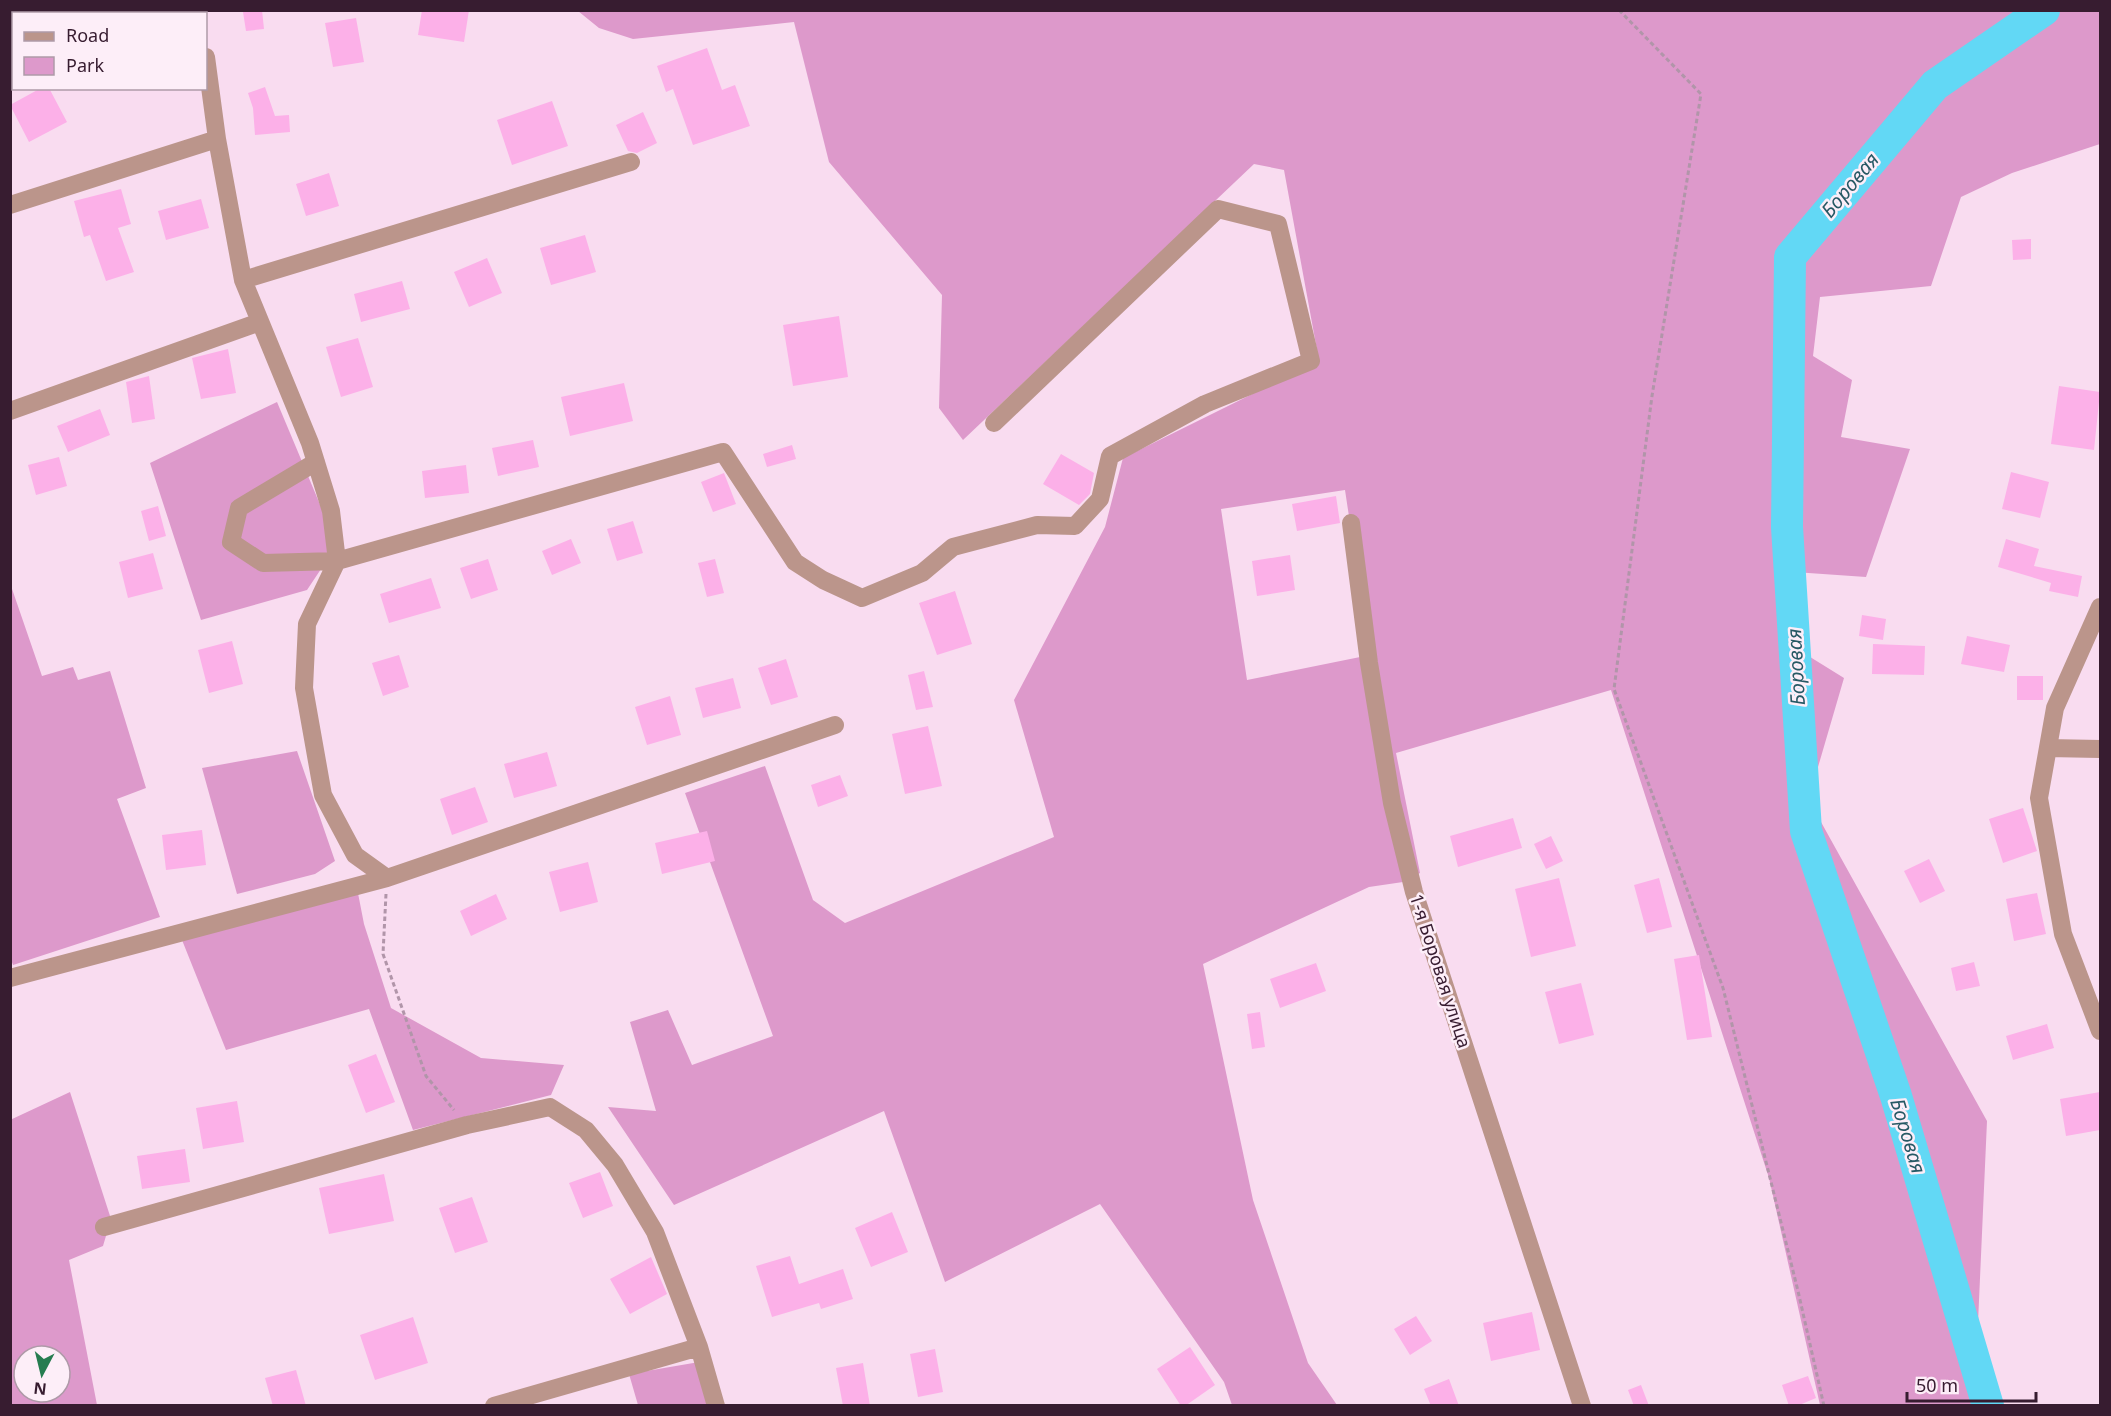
<svg xmlns="http://www.w3.org/2000/svg" width="2111" height="1416" font-family="'Noto Sans',sans-serif">
  <style>
    .green { fill: #dd99cb; fill-rule: evenodd }
    .lines { fill: none; stroke-linecap: round; stroke-linejoin: round }
    .river { stroke: #62d8f5; stroke-width: 32 }
    .building { fill: #fcb0e8 }
    .path { stroke: #b195a9; stroke-width: 3; stroke-dasharray: 4.5 3; stroke-linecap: butt }
    .minor { stroke: #bb958b; stroke-width: 18 }
    .labels { text-anchor: middle; stroke-width: 5; stroke-linejoin: round; paint-order: stroke }
    .street-label { font-size: 18px; fill: #371c30; stroke: #fdeef8 }
    .water-label { font-size: 20px; font-style: italic; fill: #275965; stroke: #fdeef8 }
  </style>
  <rect width="100%" height="100%" fill="#f9dcf0"/>
  <!-- green -->
  <path class="green" d="M578 11H2100V144L2012 173 1961 197 1931 286 1820 297 1813 356 1852 380 1841 437 1910 449 1866 577 1794 572V647L1844 678 1818 767 1811 804 1987 1121 1976 1368 1991 1405H1820L1769 1178 1611 690 1396 753 1420 873 1403 882 1369 887 1203 964 1253 1200 1308 1363 1337 1405H1232L1224 1382 1100 1204 945 1282 884 1111 674 1205 608 1107 656 1111 630 1022 668 1010 692 1065 773 1036 685 793 765 766 813 900 845 923 1054 837 1014 700 1105 527 1123 458 1319 361 1284 170 1254 164 963 440 939 408 942 295 829 162 794 22 633 39 599 28ZM1345 490 1370 655 1247 680 1221 509Z
    M277 402 337 545 307 590 201 620 150 463Z
    M11 586 42 676 73 667 78 680 110 671 146 788 117 799 160 917 13 965 10 957Z
    M297 751 335 861 315 874 237 894 202 768Z
    M356 883 364 924 391 1008 481 1058 564 1065 551 1095 413 1130 369 1009 226 1050 178 930Z
    M70 1092 111 1219 103 1246 69 1260 97 1405H11L10 1120ZM24 1356H60V1392H24Z
    M705 1361 719 1405H638L629 1374Z"/>
  <g class="lines">
    <!-- river -->
    <path class="river" d="M1988 1406 1896 1096 1806 831 1787 527 1790 257 1935 85 2044 10"/>
  </g>
  <!-- building -->
  <path class="building" d="M255 10H262L264 29 246 31 243 12Z
    M422 10H469L464 42 418 35Z
    M356 18 364 62 333 67 325 23Z
    M707 48 722 90 735 85 750 126 693 145 673 89 666 92 657 66Z
    M265 87 275 116 289 115 290 132 255 135 253 108 248 93Z
    M41 88H49L67 122 29 142 10 105Z
    M552 101 568 146 512 165 497 120Z
    M643 112 657 143 637 153 628 151 616 125Z
    M329 173 339 206 306 216 296 184Z
    M121 189 131 224 118 228 134 272 106 281 90 235 84 237 74 201Z
    M201 199 209 228 166 240 158 211Z
    M585 235 596 272 551 285 540 248Z
    M2031 239V259L2013 260 2012 240Z
    M487 258 502 293 469 307 454 272Z
    M402 281 410 309 361 322 354 294Z
    M839 316 848 377 793 386 783 325Z
    M358 338 373 387 341 397 326 347Z
    M228 349 236 393 201 399 192 358Z
    M149 376 155 419 132 423 126 382Z
    M624 383 633 421 570 436 561 397Z
    M2059 386 2100 392 2094 450 2051 444Z
    M100 409 110 435 68 452 57 426Z
    M533 440 539 467 498 476 492 448Z
    M792 445 796 459 767 467 763 454Z
    M1061 454 1094 473 1090 494 1079 505 1043 484Z
    M59 457 67 486 36 495 28 465Z
    M466 465 469 493 425 498 422 471Z
    M2011 472 2049 482 2040 518 2002 509Z
    M724 473 736 504 713 512 701 482Z
    M1336 496 1340 523 1297 531 1292 504Z
    M158 506 166 536 149 541 141 511Z
    M633 521 643 553 617 561 607 529Z
    M571 539 581 563 552 575 542 551Z
    M2006 539 2039 549 2034 566 2082 576 2078 597 2049 591 2051 583 1998 567Z
    M153 553 163 589 128 598 119 562Z
    M1290 555 1295 590 1257 596 1252 561Z
    M488 559 498 590 471 599 460 568Z
    M715 559 724 593 707 597 698 563Z
    M431 578 441 608 389 623 380 594Z
    M955 591 972 644 937 655 919 603Z
    M1862 615 1886 619 1883 640 1859 636Z
    M1967 636 2010 645 2004 672 1961 664Z
    M232 641 243 684 209 693 198 650Z
    M1873 644 1925 646 1924 675 1872 674Z
    M399 655 409 687 383 696 372 663Z
    M786 659 798 697 771 705 758 668Z
    M924 671 933 707 916 710 908 675Z
    M2017 676H2043V700H2017Z
    M733 678 741 708 703 718 695 688Z
    M670 696 681 735 647 745 635 707Z
    M928 726 942 786 905 794 892 734Z
    M547 752 557 786 514 798 504 764Z
    M840 775 848 796 818 807 811 785Z
    M475 787 488 822 452 835 440 799Z
    M2023 808 2037 851 2003 863 1989 819Z
    M1513 818 1522 848 1458 867 1450 836Z
    M202 830 206 865 166 870 162 835Z
    M707 831 715 861 662 874 655 843Z
    M1551 836 1563 861 1546 869 1534 844Z
    M1929 859 1945 891 1920 903 1904 871Z
    M588 862 598 902 560 912 549 872Z
    M1559 878 1576 946 1531 957 1515 889Z
    M1659 878 1672 927 1647 933 1634 885Z
    M2037 893 2046 934 2014 941 2006 899Z
    M496 894 507 919 471 936 460 911Z
    M1699 955 1712 1037 1687 1040 1674 959Z
    M1974 962 1980 986 1956 991 1951 968Z
    M1316 963 1326 991 1280 1008 1270 979Z
    M1581 983 1594 1035 1559 1044 1545 992Z
    M1260 1012 1265 1047 1252 1049 1247 1014Z
    M2047 1024 2054 1048 2013 1060 2006 1036Z
    M376 1054 395 1102 366 1113 348 1065Z
    M2100 1092V1130L2066 1136 2060 1099Z
    M237 1101 244 1142 203 1149 196 1108Z
    M185 1149 190 1182 142 1189 137 1156Z
    M600 1172 613 1206 583 1218 569 1183Z
    M384 1174 394 1221 329 1234 319 1188Z
    M472 1197 488 1242 455 1253 439 1208Z
    M892 1212 908 1252 871 1267 855 1228Z
    M790 1256 799 1284 843 1269 853 1299 821 1309 819 1303 772 1317 756 1266Z
    M651 1257 667 1294 630 1314 610 1279Z
    M1532 1312 1540 1350 1491 1361 1483 1323Z
    M1416 1316 1432 1341 1410 1355 1394 1329Z
    M413 1317 428 1363 375 1380 360 1335Z
    M1190 1347 1215 1385 1185 1406H1181L1157 1369Z
    M935 1349 943 1392 918 1397 910 1354Z
    M863 1363 870 1406H843L836 1368Z
    M296 1370 306 1406H273L265 1378Z
    M1808 1376 1816 1398 1797 1406H1789L1782 1385Z
    M1449 1379 1459 1406H1431L1424 1389Z
    M1641 1385 1649 1406H1634L1628 1390Z"/>
  <g class="lines">
    <!-- path -->
    <path class="path" d="M1250 10H1264
      M1619 10 1701 94 1652 396 1614 689 1723 988 1798 1291 1824 1406
      M386 894 383 954 426 1076 454 1110"/>
    <!-- minor -->
    <path class="minor" d="M185 10 187 14
      M206 57 217 139 243 280 310 443 331 511 337 561 307 624 304 688 323 795 355 855 387 878 835 725
      M10 205 217 139
      M243 280 631 162
      M10 411 260 322
      M316 462 239 508 231 542 263 563 337 561 723 452 795 562 823 580 862 598 922 573 953 547 1037 525 1075 526 1100 499 1110 456 1205 404 1311 361 1278 224 1218 209 994 423
      M1351 523 1369 663 1392 803 1414 892 1582 1406
      M2100 607 2055 708 2039 798 2063 934 2100 1031
      M2048 748 2100 749
      M10 978 387 878
      M104 1227 467 1125 550 1107 586 1130 615 1165 655 1232 699 1347 716 1406
      M494 1406 699 1347"/>
  </g>
  <g class="labels">
    <!-- street labels -->
    <g class="street-label">
      <text transform="translate(1440 971) rotate(72)" y="6">1-я Боровая улица</text>
    </g>
    <!-- water labels -->
    <g class="water-label">
      <text transform="translate(1850 185) rotate(-50)" y="7">Боровая</text>
      <text transform="translate(1796 667) rotate(-93)" y="7">Боровая</text>
      <text transform="translate(1908 1136) rotate(73)" y="7">Боровая</text>
    </g>
  </g>
  <!-- border -->
  <rect width="2111" height="1416" fill="none" stroke="#371c30" stroke-width="24"/>
  <!-- legend -->
  <rect x="12" y="12" width="195" height="78" fill="#fdeef8" stroke="#ae9aa8" stroke-width="1.5"/>
  <rect x="24" y="32" width="30" height="9" fill="#bb958b" stroke="#ae9aa8" stroke-width="1.5"/>
  <text x="66" y="42" font-size="18" fill="#371c30">Road</text>
  <rect x="24" y="57" width="30" height="18" fill="#dd99cb" stroke="#ae9aa8" stroke-width="1.5"/>
  <text x="66" y="72" font-size="18" fill="#371c30">Park</text>
  <!-- north arrow -->
  <g transform="translate(42 1374) rotate(187)"><circle r="28" fill="#fdeef8" stroke="#ae9aa8" stroke-width="1.5"/>
  <path d="M0-4.5L10 22L0 15L-10 22Z" fill="#267c50"/>
  <text y="-9" font-size="16" font-weight="bold" text-anchor="middle" fill="#371c30">N</text>
  </g>
  <!-- scale -->
  <path d="M1907 1392v9h129v-9" fill="none" stroke="#371c30" stroke-width="3"/>
  <text x="1916" y="1392" font-size="18" fill="#371c30" stroke="#fdeef8" stroke-width="4.5" paint-order="stroke">50 m</text>
</svg>
